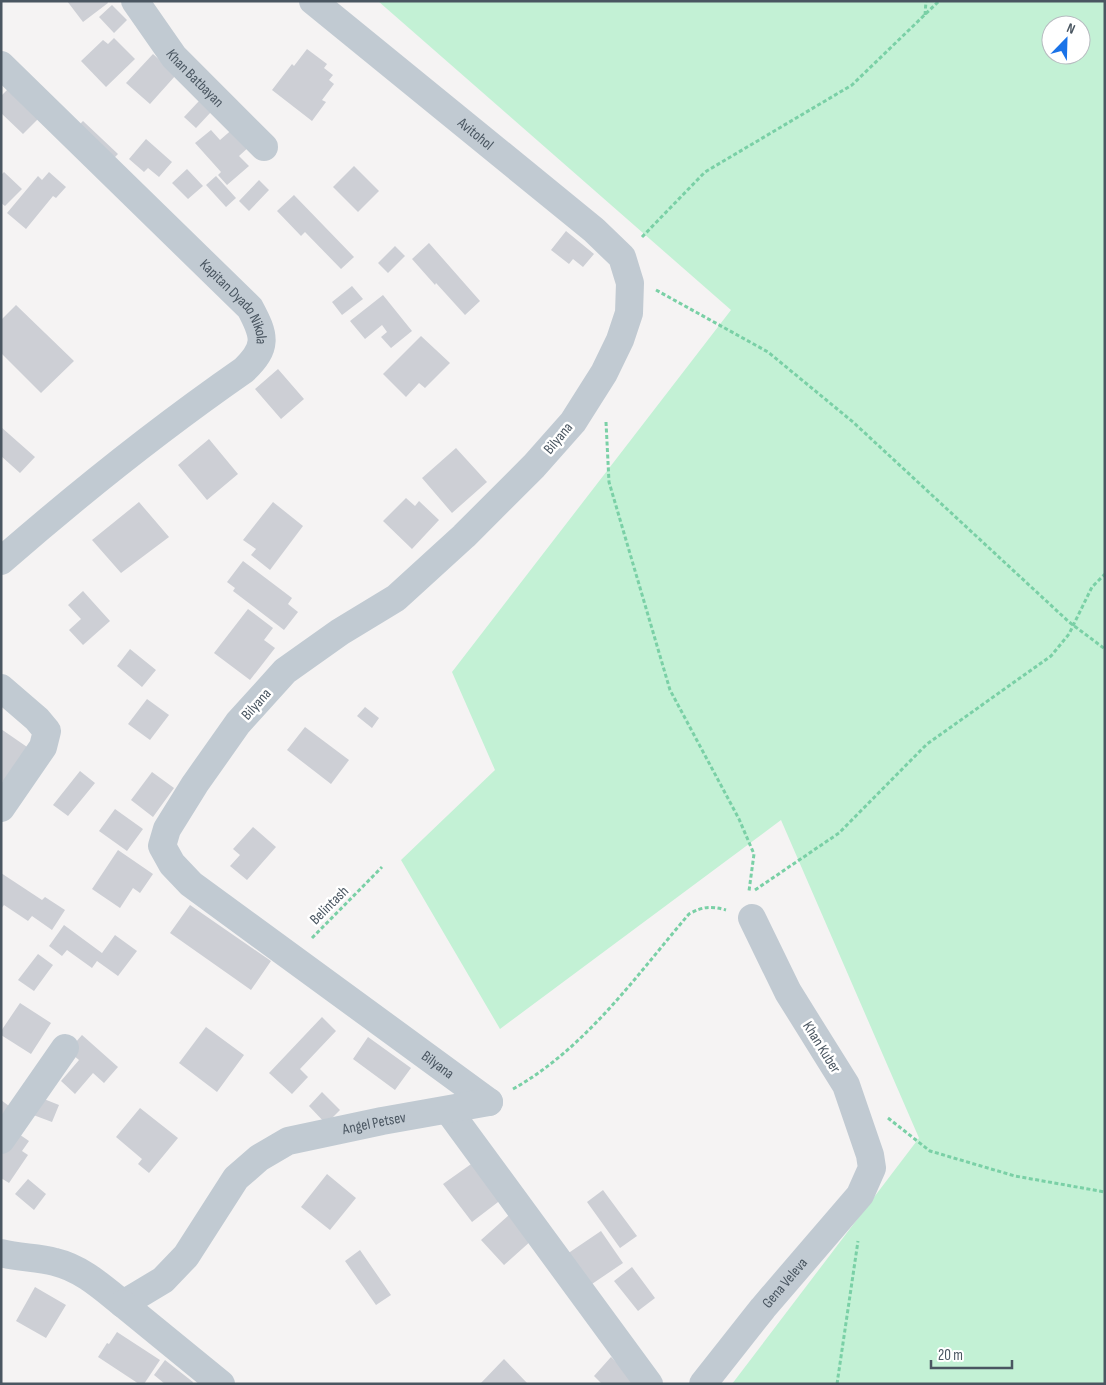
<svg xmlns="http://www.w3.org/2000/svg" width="1106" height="1385" font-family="'Sofia Sans Condensed',sans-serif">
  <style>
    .green { fill: #c3f1d5; fill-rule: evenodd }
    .building { fill: #cdcfd5 }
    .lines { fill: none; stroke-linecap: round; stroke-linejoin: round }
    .path { stroke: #7ad0a6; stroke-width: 3; stroke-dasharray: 4 2.5; stroke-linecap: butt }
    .minor { stroke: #c1cad2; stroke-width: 28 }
    .labels { text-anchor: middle; stroke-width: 5; stroke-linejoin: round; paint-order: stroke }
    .street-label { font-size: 15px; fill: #4a5661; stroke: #fff }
  </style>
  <rect width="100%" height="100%" fill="#f5f3f3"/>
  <!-- green -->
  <path class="green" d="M378 1H1105V1384H732L919 1138 781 820 500 1029 401 860 495 770 452 672 731 310ZM1051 25H1081V55H1051Z"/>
  <!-- building -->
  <path class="building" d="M67 1H107L108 3 83 22Z
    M112 5 127 20 114 33 99 17Z
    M114 38 135 59 106 87 81 61 103 40 108 44Z
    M307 49 327 64 324 68 333 75 329 80 334 84 322 100 326 102 312 121 272 90 292 64 294 66Z
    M153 54 176 75 150 104 126 83Z
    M10 87 41 116 23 134 1 113V96Z
    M199 101 211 112 196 128 184 117Z
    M83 121 118 154 107 165 73 131Z
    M235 127 251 145 239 156 249 166 227 185 218 175 221 172 195 143 211 130 220 140Z
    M146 139 172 162 159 177 148 168 144 172 129 159Z
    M354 166 379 191 358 212 333 187Z
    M187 169 203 186 188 199 172 183Z
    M4 172 22 189 5 206 1 203V175Z
    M49 172 66 187 56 198 53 196 26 229 7 213 38 176 42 180Z
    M216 176 236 198 226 207 206 185Z
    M259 180 269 190 249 211 239 201Z
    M294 195 354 257 341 269 305 232 301 236 277 211Z
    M566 231 594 254 583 267 573 259 569 264 551 250Z
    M429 243 480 301 465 315 436 283 435 285 412 259Z
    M395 246 405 256 388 273 378 263Z
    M352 286 363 299 342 315 332 302Z
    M383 295 412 331 391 348 381 337 387 332 382 325 365 339 350 321Z
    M16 305 74 361 41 393 1 353V320Z
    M421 336 450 363 425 388 419 383 406 397 383 374Z
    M278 369 304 399 281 419 255 389Z
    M1 427 35 457 20 473 1 456Z
    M209 439 238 474 207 500 178 465Z
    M456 448 487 482 452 513 422 478Z
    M406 498 415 506 419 501 439 520 412 549 383 521Z
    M139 502 169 537 121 573 92 540Z
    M273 502 303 526 270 570 251 555 256 549 243 540Z
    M243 561 292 598 288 604 298 612 284 630 233 591 235 588 227 582Z
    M83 591 110 621 83 645 69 630 81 619 68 605Z
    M248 609 273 628 264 640 275 648 250 680 214 653Z
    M130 649 156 670 142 687 117 666Z
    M147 699 169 715 150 740 128 724Z
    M365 707 379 718 372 728 357 716Z
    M305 727 349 760 331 784 287 750Z
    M1 729 30 749 6 783 1 780Z
    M80 771 95 783 68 816 53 805Z
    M152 772 174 788 153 817 131 800Z
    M115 809 143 829 127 851 99 831Z
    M253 827 276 847 247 880 230 866 240 855 233 849Z
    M118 850 153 874 140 893 133 888 120 908 92 889Z
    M1 873 42 900 45 897 65 910 52 930 32 916 28 921 4 905 1 909Z
    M190 905 271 961 251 990 170 933Z
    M64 925 102 953 115 935 137 951 118 976 97 961 92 968 67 950 62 956 49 946Z
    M38 954 53 965 34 991 18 980Z
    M20 1003 51 1023 31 1054 1 1035V1031Z
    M322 1017 336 1031 300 1069 308 1077 292 1094 269 1073Z
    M206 1027 244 1055 217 1092 179 1063Z
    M82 1035 118 1067 104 1083 93 1073 75 1094 61 1081 79 1060 68 1051Z
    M368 1037 411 1068 395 1090 353 1059Z
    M322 1092 340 1110 326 1124 309 1106Z
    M34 1095 59 1105 52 1122 28 1113Z
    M1 1100 9 1106 1 1116Z
    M140 1108 178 1138 149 1173 138 1164 142 1159 116 1137Z
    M13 1130 29 1141 22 1151 28 1155 9 1183 1 1178V1147Z
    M474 1162 502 1199 472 1222 443 1184Z
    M327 1174 356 1198 330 1230 301 1207Z
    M28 1179 46 1194 34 1210 15 1194Z
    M603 1190 637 1236 620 1248 587 1202Z
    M509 1215 532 1240 504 1265 481 1240Z
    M601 1231 623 1263 589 1286 567 1254Z
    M360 1250 391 1295 376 1305 345 1261Z
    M632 1267 655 1298 638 1311 614 1281Z
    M35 1287 66 1305 46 1338 16 1321Z
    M117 1332 160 1360 144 1384H139L98 1357 107 1343 109 1344Z
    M611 1357 638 1383 637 1384H602L594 1376Z
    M504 1359 528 1384H480Z
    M165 1360 193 1382 192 1384H165L154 1375Z"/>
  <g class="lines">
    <!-- path -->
    <path class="path" d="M925 15 926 1
      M642 237 705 172 852 85 939 1
      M656 290 768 352 853 422 1069 622 1105 649
      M606 422 609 482 670 690 739 819 754 854 749 891
      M755 890 839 833 927 744 1051 656 1069 634 1092 587 1105 574
      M312 938 382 867
      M513 1089C586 1048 636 976 689 914 703 906 712 906 726 910
      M888 1118 930 1151 1015 1176 1105 1192
      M837 1384 858 1241"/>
    <!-- minor -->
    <g class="minor">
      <path id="s1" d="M135 1 174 57 264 147"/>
      <path id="s2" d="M313 1 594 230 622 257 630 283 629 313 620 340 604 373 573 422 534 466 464 536 396 598 340 632 285 671 238 723 195 784 167 829 162 846 172 864 191 884 489 1102"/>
      <path id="s3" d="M1 65 250 308C265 336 268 347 244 370 159 429 79 493 1 561"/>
      <path d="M1 688 37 719 47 731 43 747 1 808"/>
      <path d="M448 1110 649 1384"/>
      <path d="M1 1140 65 1048"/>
      <path id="s4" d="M1 1253C19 1258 37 1257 55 1262 81 1268 102 1287 123 1304L163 1280 186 1256 236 1178 259 1158 288 1141 382 1121 489 1102"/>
      <path d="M123 1304 221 1384"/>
      <path id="s5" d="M703 1384 763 1308 860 1195 872 1168 870 1155 846 1085 788 992 752 918"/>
    </g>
  </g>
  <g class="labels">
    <!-- street labels -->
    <g class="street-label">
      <text dy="5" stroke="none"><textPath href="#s1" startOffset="98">Khan Batbayan</textPath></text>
      <text dy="5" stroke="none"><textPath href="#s2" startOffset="210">Avitohol</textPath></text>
      <text dy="5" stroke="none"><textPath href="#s3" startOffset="334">Kapitan Dyado Nikola</textPath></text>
      <text transform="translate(558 438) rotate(-50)" y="5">Bilyana</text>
      <text transform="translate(256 704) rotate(-48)" y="5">Bilyana</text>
      <text transform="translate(329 905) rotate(-45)" y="5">Belintash</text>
      <text transform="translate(822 1047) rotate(58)" y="5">Khan Kuber</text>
      <text dy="5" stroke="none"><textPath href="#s2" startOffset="1534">Bilyana</textPath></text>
      <text dy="5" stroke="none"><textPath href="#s4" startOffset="460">Angel Petsev</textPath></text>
      <text dy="5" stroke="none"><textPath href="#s5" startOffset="130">Gena Veleva</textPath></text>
    </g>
  </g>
  <!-- border -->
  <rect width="1106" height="1385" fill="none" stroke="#4a5661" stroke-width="5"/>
  <!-- north arrow -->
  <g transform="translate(1066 40) rotate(23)"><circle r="24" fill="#ffffff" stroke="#b7bbc0"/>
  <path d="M0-4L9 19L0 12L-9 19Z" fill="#1a73e8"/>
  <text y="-8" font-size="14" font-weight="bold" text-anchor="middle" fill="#4a5661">N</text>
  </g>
  <!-- scale -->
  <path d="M931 1360v8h81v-8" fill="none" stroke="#4a5661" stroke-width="2.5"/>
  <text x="938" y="1360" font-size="15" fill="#4a5661" stroke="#ffffff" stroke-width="4" paint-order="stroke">20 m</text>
</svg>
